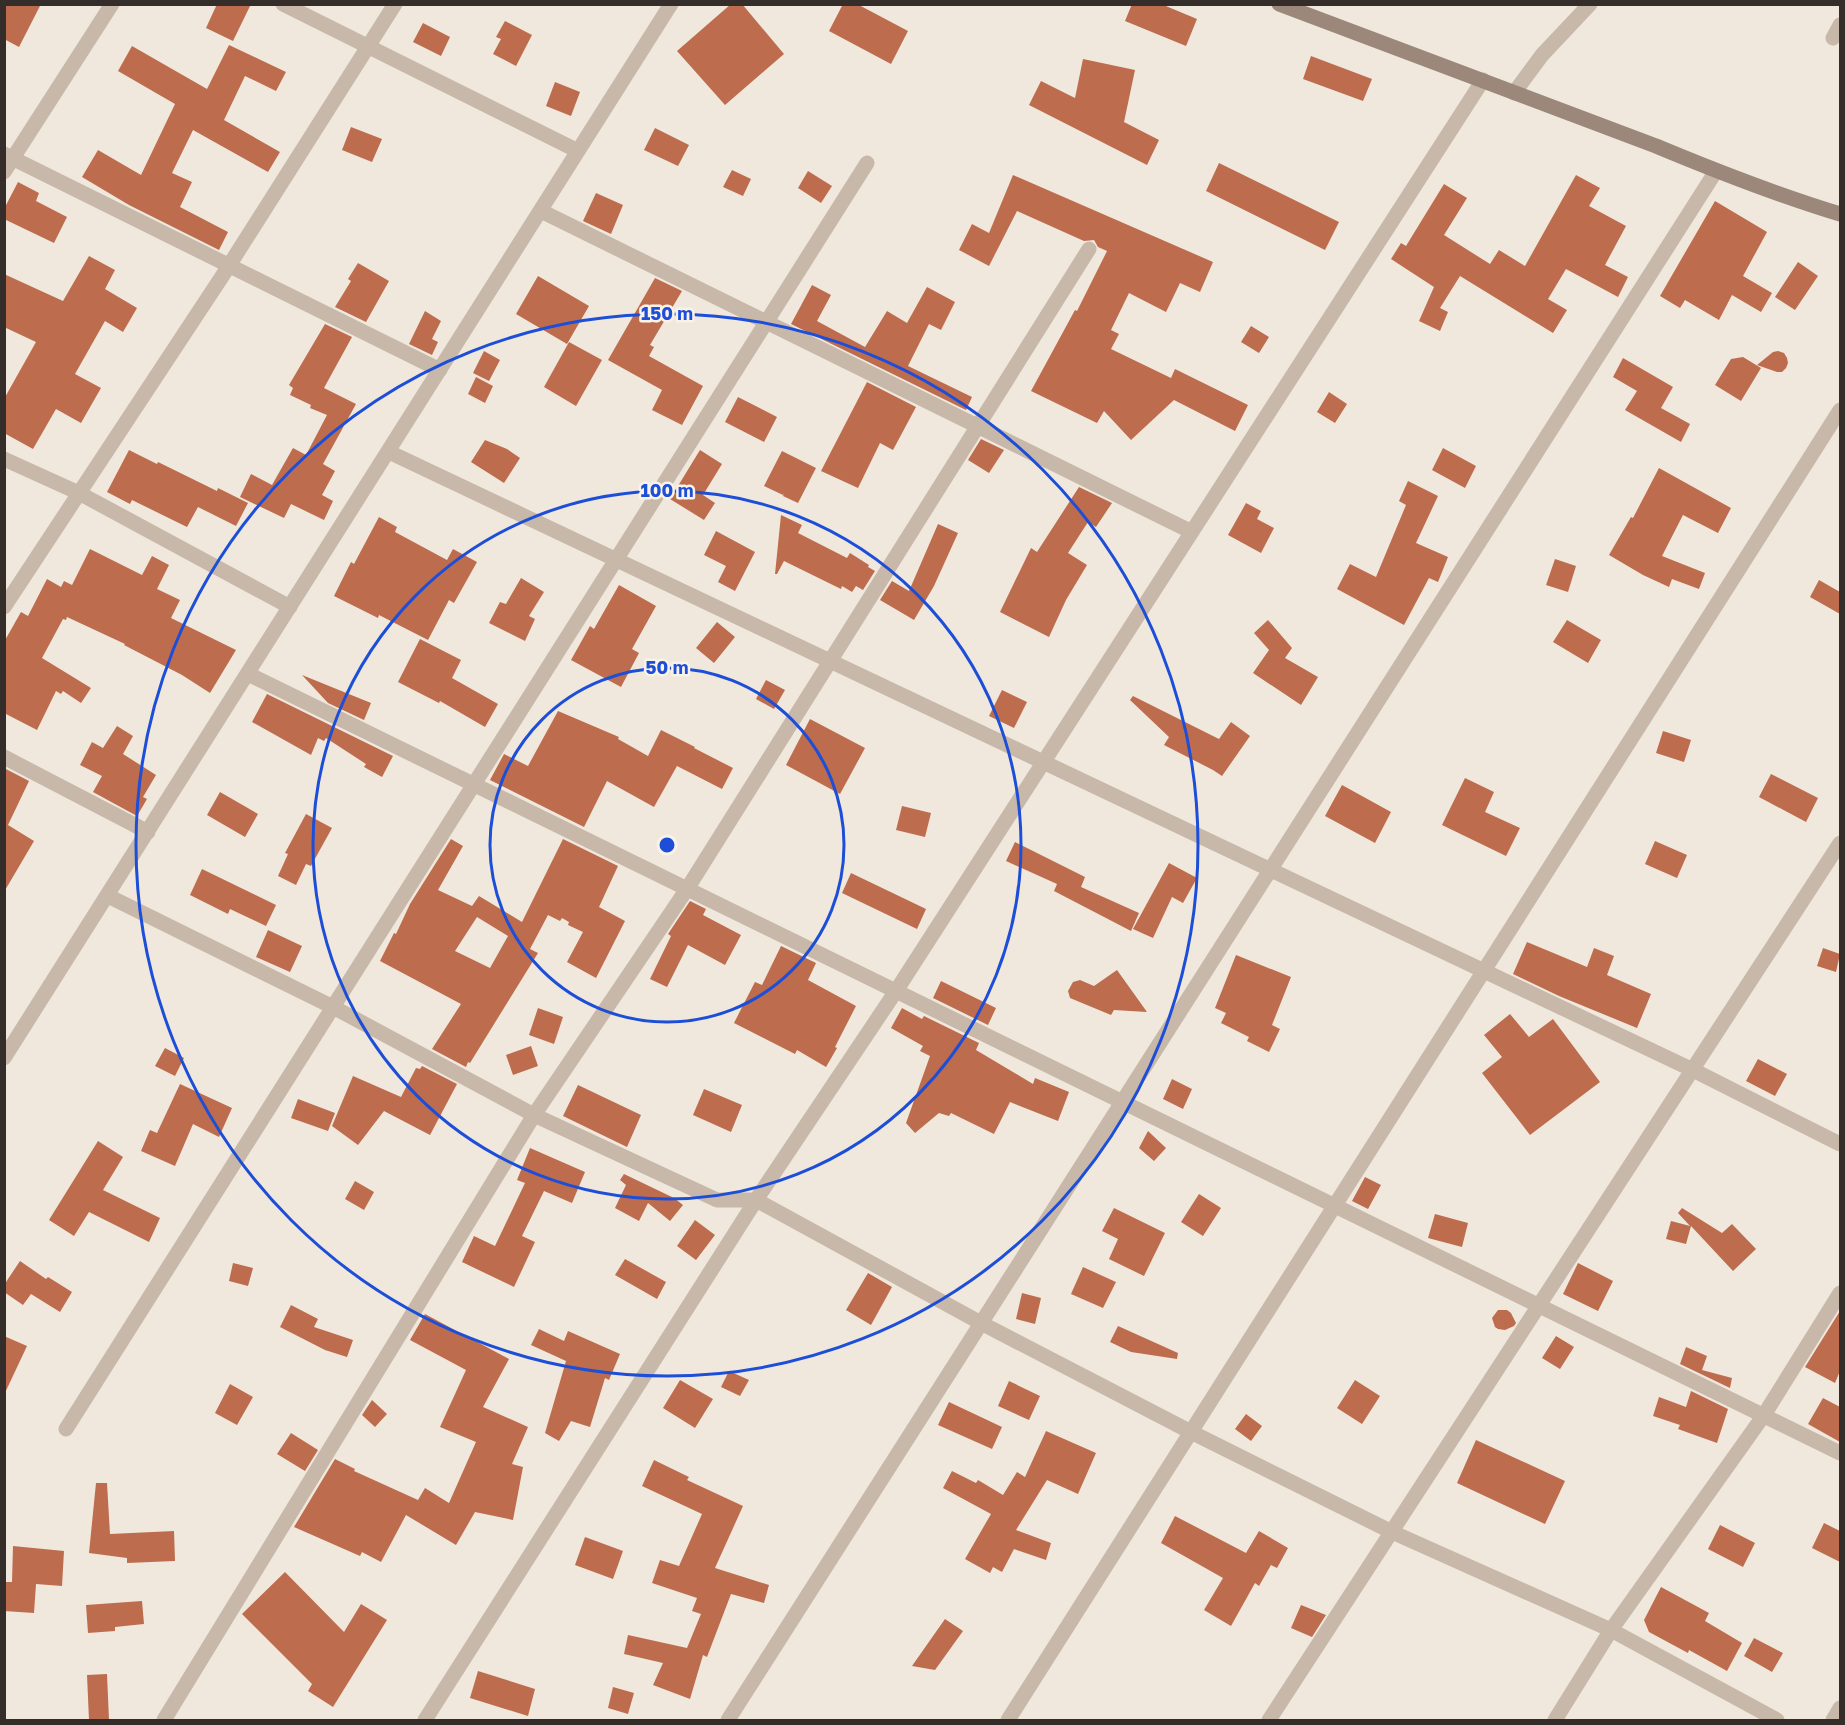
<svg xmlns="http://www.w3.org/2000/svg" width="1845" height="1725" font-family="'Golos Text',sans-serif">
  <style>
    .building { fill: #bd6c4e; fill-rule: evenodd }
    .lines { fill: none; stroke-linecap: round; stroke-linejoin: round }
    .street { stroke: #c8b8a9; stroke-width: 15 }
    .secondary { stroke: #9b887b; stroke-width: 15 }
    .ring { fill: none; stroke: #1d4ed8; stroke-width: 3 }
    .centre { fill: #1d4ed8; stroke: #f8f2e9; stroke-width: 3 }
    .ring-label { font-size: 18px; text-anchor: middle; font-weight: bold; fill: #1d4ed8; stroke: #f8f2e9; stroke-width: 5; stroke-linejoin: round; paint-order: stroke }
  </style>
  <rect width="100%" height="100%" fill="#f0e8dd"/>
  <!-- building -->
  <path class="building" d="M4 4H41L19 47 4 39Z
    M217 4H251L233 41 206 28Z
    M731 4H742L784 54 725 105 677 51Z
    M843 4H857L908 31 891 64 829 31Z
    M1132 4H1161L1197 19 1186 46 1125 21Z
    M505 21 532 35 516 66 493 54 501 39 496 37Z
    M423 23 450 37 441 56 413 42Z
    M229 45 286 72 276 91 245 76 224 120 280 152 268 172 193 130 172 173 192 182 180 207 228 232 219 250 129 205 82 177 98 150 141 175 175 104 118 71 132 46 207 89Z
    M1311 56 1372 79 1363 101 1303 79Z
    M1083 59 1135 70 1124 122 1159 140 1147 165 1029 105 1041 81 1075 98Z
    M555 82 580 92 571 116 546 106Z
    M351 127 382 139 372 162 342 150Z
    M655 128 689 145 678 166 644 150Z
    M1219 163 1339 222 1325 250 1206 191Z
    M732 170 751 179 743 196 723 187Z
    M808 171 832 186 821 203 798 188Z
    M1013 175 1213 262 1200 292 1180 283 1166 312 1129 293 1111 330 1119 334 1111 349 1171 378 1175 369 1248 405 1235 431 1174 400 1131 440 1104 411 1097 423 1031 391 1075 310 1077 311 1107 251 1098 247 1094 240 1084 241 1017 211 989 266 959 250 972 224 989 233Z
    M1576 175 1600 188 1589 206 1626 226 1605 265 1628 277 1618 297 1566 269 1548 299 1567 310 1553 333 1460 276 1440 308 1448 312 1440 331 1419 321 1434 287 1391 259 1401 243 1406 246 1444 184 1467 198 1444 235 1490 264 1499 250 1525 266Z
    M18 182 39 193 36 201 67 217 54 243 4 219V209Z
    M596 193 623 205 611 234 583 221Z
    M1715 201 1767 232 1743 276 1772 293 1761 312 1732 295 1719 320 1685 300 1680 308 1660 296Z
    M89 256 115 270 105 289 137 308 123 332 105 321 75 374 101 388 81 423 56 409 33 449 4 433V399L36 342 4 327V274L63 301Z
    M1798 262 1818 276 1795 310 1775 297Z
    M358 263 389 281 366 322 335 307 351 281 348 279Z
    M538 276 589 306 567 344 516 314Z
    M655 278 682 291 650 345 654 347 649 356 703 386 682 425 652 410 662 390 608 360Z
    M812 285 831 295 817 321 865 347 887 311 907 323 927 287 955 302 941 330 929 324 908 366 972 397 966 410 791 324Z
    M425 311 441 321 432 339 438 342 432 355 409 344Z
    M325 324 352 337 324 388 356 404 323 464 335 471 322 495 333 501 324 520 291 504 284 518 240 497 251 474 272 485 293 448 306 455 327 415 310 408 311 405 290 395 293 388 289 385Z
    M1251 326 1269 337 1259 353 1241 342Z
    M569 342 602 360 576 406 544 387Z
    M484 351 500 360 489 381 473 373Z
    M1778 351 1784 353 1787 358 1788 363 1786 368 1782 372H1777L1757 365 1773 352Z
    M1743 357 1761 368 1741 401 1715 385 1731 359Z
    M1623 358 1673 387 1661 408 1690 424 1681 442 1625 410 1637 391 1613 377Z
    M476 377 493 386 485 403 468 394Z
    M867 382 916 407 893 450 880 443 858 488 821 471Z
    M1329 392 1347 404 1335 423 1317 412Z
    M738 397 777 417 764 442 725 422Z
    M981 439 1004 450 989 473 968 460Z
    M485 440 507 449 520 458 504 483 471 462Z
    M1443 448 1476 466 1465 488 1432 470Z
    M129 450 157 464 158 462 217 491 218 488 248 503 236 526 198 507 187 527 132 500 130 504 107 492Z
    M700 450 722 464 703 495 715 503 704 520 670 499Z
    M782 451 816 468 798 503 783 496 784 493 783 495 764 486Z
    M1659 468 1731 508 1718 533 1683 515 1662 556 1705 573 1699 589 1672 579 1669 587 1643 575 1609 555 1631 517 1633 518Z
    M1408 481 1438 496 1416 543 1448 557 1438 582 1429 578 1404 625 1337 589 1350 564 1376 577 1406 505 1399 501Z
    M1079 487 1112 503 1096 527 1088 522 1068 553 1087 565 1066 600 1049 637 1000 612 1031 548 1037 552Z
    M1246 503 1261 511 1257 519 1274 528 1261 553 1228 535Z
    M781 515 802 525 798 533 847 558 850 553 869 565 868 567 875 571 863 590 856 586 852 592 842 586 841 589 784 561 777 574H775Z
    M379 517 397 527 395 532 447 560 453 549 477 562 454 603 449 600 428 640 379 615 378 618 334 596 351 562 354 564Z
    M938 524 958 533 934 586 914 620 880 600 892 581 909 591Z
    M716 531 755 552 735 591 718 582 726 566 704 555Z
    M90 549 142 575 152 556 169 565 157 589 180 600 171 618 236 650 210 693 182 675 124 645 125 644 67 617 66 620 63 619 42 658 91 688 81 703 63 691 61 694 56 691 37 730 4 713V642L21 612 28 616 47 579 61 587 64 581 72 585Z
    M1555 559 1576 566 1568 592 1546 585Z
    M521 578 544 592 529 616 535 619 525 641 489 623 500 602 506 604Z
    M1819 580 1840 592V614L1810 597Z
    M619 585 656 606 632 649 639 653 621 687 571 660 590 626 594 629Z
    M1268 620 1292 648 1285 658 1318 677 1301 705 1253 673 1269 650 1254 633Z
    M1567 620 1601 640 1588 663 1553 642Z
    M717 622 735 637 714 663 696 648Z
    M420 639 461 660 452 678 498 704 485 727 440 701 439 703 398 682Z
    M302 675 371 703 364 720 328 703Z
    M766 680 785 690 774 709 756 699Z
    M1002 690 1027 702 1014 728 989 716Z
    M267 694 393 756 382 777 364 767 366 764 326 738 324 741 318 738 311 755 252 722Z
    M1133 696 1219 739 1231 722 1250 736 1222 776 1213 770 1164 745 1169 737 1130 700Z
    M558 711 619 737 618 739 648 756 661 730 695 747 694 748 733 768 722 789 677 766 654 807 607 781 584 827 490 780 504 754 528 766Z
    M810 719 865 748 840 794 786 765Z
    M117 726 133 736 123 754 156 775 143 797 147 799 137 816 93 792 102 776 80 765 92 742 103 748Z
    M1663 731 1691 740 1684 762 1656 753Z
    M4 768 29 781 8 825 34 841 4 892Z
    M1771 774 1818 798 1806 822 1759 797Z
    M1465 778 1494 792 1485 812 1520 828 1506 856 1442 825Z
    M1342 785 1391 812 1375 843 1325 816Z
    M220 792 258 814 245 837 207 815Z
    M902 806 931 813 925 837 896 830Z
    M306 814 332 828 311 866 306 864 296 885 278 876 288 854 285 853Z
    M451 839 463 846 438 890 472 906 479 896 522 922 563 839 618 866 599 907 625 921 596 978 567 962 583 932 568 925 569 922 562 918 560 921 548 915 530 949 538 953 470 1063 468 1062 466 1067 432 1049 461 1004 380 961 394 933 396 934 410 904ZM477 917 508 936 490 968 455 951Z
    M1655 841 1687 855 1677 878 1645 864Z
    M1015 842 1085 877 1081 887 1139 913 1131 931 1054 891 1057 884 1006 861Z
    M1169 863 1197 878 1183 903 1172 897 1153 938 1133 929Z
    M202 869 276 905 266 926 230 909 228 914 190 895Z
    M851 873 926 909 917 929 842 893Z
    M690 901 706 909 703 915 741 935 725 965 688 945 667 987 650 979 671 936 668 934Z
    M268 930 302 946 290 972 256 957Z
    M1527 942 1587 967 1594 948 1614 956 1607 975 1651 994 1637 1028 1559 996 1513 974Z
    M781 946 816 963 808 980 856 1006 835 1047 837 1048 826 1067 797 1050 795 1054 734 1023 755 982 762 985Z
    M1823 948 1840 954 1836 972 1817 966Z
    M1236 955 1291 977 1272 1025 1280 1029 1269 1052 1247 1041 1249 1037 1221 1023 1226 1013 1215 1008Z
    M1117 970 1147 1012 1114 1010 1111 1015 1070 998 1068 991 1073 982 1080 980 1094 986Z
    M941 981 996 1008 988 1025 933 998Z
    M538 1008 563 1017 554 1044 529 1035Z
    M902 1008 922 1019 924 1016 979 1043 976 1050 1033 1084 1035 1078 1069 1092 1058 1121 1010 1102 994 1134 951 1113 949 1116 939 1113 915 1133 906 1123 930 1056 920 1051 923 1046 891 1028Z
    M1510 1014 1529 1037 1553 1019 1600 1082 1530 1135 1482 1073 1502 1057 1484 1035Z
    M531 1046 538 1066 513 1075 506 1055Z
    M165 1048 184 1058 175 1076 155 1066Z
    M1758 1059 1787 1074 1775 1096 1746 1081Z
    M422 1066 457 1084 430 1135 384 1111 358 1145 332 1126 353 1076 401 1097 416 1068 420 1069Z
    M1172 1079 1192 1089 1183 1109 1163 1099Z
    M180 1084 232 1108 219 1137 193 1124 175 1166 141 1151 150 1130 157 1133Z
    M578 1085 641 1115 627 1147 563 1116Z
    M704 1089 742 1105 731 1132 693 1115Z
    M298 1099 335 1113 328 1131 291 1118Z
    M1148 1131 1166 1148 1154 1161 1139 1148Z
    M98 1141 123 1157 103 1190 160 1218 149 1242 89 1212 74 1236 49 1220Z
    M530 1148 585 1172 572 1203 544 1191 522 1236 535 1242 514 1287 462 1262 474 1236 495 1246 525 1183 517 1180Z
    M624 1174 674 1198 683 1205 670 1221 648 1203 639 1221 615 1208 626 1185 620 1180Z
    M1365 1177 1381 1185 1368 1209 1352 1201Z
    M355 1181 374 1192 364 1210 345 1199Z
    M1199 1194 1221 1208 1203 1236 1181 1222Z
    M1114 1208 1165 1233 1144 1276 1109 1259 1118 1239 1102 1231Z
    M1682 1208 1722 1233 1732 1224 1756 1249 1733 1271 1691 1226 1686 1244 1666 1239 1671 1221 1690 1226 1678 1213Z
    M1435 1214 1468 1223 1462 1247 1428 1238Z
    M695 1220 715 1235 696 1260 677 1246Z
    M625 1259 666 1282 657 1299 615 1275Z
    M20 1261 46 1279 48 1277 72 1292 60 1312 31 1294 23 1305 4 1292V1285Z
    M233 1263 253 1268 248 1286 229 1281Z
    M1578 1263 1613 1281 1598 1311 1563 1294Z
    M1083 1267 1116 1282 1103 1308 1071 1294Z
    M868 1273 892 1287 871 1325 846 1310Z
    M1022 1293 1041 1298 1035 1324 1016 1319Z
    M291 1305 318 1319 314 1327 353 1340 347 1357 325 1350 280 1327Z
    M1498 1310H1507L1511 1313 1516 1323 1514 1326 1505 1330 1498 1329 1495 1327 1492 1318Z
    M1840 1311V1371L1835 1383 1805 1367Z
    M425 1314 509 1359 483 1407 528 1427 512 1464 523 1467 513 1520 475 1512 456 1545 406 1515 381 1562 362 1552 360 1556 294 1527 335 1459 355 1469 354 1471 418 1500 425 1488 449 1503 476 1442 440 1427 466 1370 410 1340Z
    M1118 1326 1178 1353 1177 1359 1131 1352 1110 1342Z
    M539 1329 564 1341 568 1331 620 1354 609 1380 605 1378 590 1427 571 1421 559 1441 545 1433 566 1361 531 1345Z
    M4 1336 27 1346 4 1395Z
    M1556 1336 1574 1347 1560 1369 1542 1358Z
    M1686 1347 1707 1356 1702 1370 1732 1378 1730 1388 1680 1364Z
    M729 1371 749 1380 740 1396 721 1387Z
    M680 1380 713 1399 695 1428 663 1408Z
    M1355 1380 1380 1396 1362 1424 1337 1408Z
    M1009 1381 1040 1396 1029 1420 998 1406Z
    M230 1384 253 1397 237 1425 215 1413Z
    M1691 1391 1728 1409 1717 1443 1678 1429 1680 1425 1653 1416 1659 1397 1686 1407Z
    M1823 1398 1840 1407V1442L1808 1424Z
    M372 1400 387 1414 375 1427 362 1415Z
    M949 1402 1002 1427 992 1449 938 1425Z
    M1246 1414 1262 1426 1251 1441 1235 1429Z
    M1046 1431 1096 1453 1078 1494 1047 1480 1016 1530 1051 1543 1046 1560 1014 1549 1002 1572 993 1567 990 1573 965 1559 991 1514 943 1488 952 1471 976 1483 978 1480 1003 1495 1017 1472 1025 1477Z
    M291 1433 318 1450 305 1471 277 1454Z
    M1476 1440 1565 1481 1545 1524 1457 1483Z
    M654 1460 689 1477 687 1480 743 1506 715 1568 769 1585 764 1603 731 1594 707 1657 703 1655 690 1699 653 1685 663 1663 624 1654 628 1635 687 1648 701 1614 692 1611 697 1598 652 1583 660 1560 679 1566 702 1514 642 1486Z
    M96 1483H107L110 1534 174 1531 175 1561 127 1563V1558L89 1553Z
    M1175 1516 1246 1553 1259 1531 1288 1548 1277 1568 1271 1565 1259 1586 1255 1583 1231 1626 1204 1610 1223 1578 1161 1543Z
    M1824 1523 1840 1531V1562L1812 1548Z
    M1720 1525 1755 1543 1743 1567 1708 1549Z
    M585 1537 623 1551 613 1579 575 1565Z
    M13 1546 64 1551 62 1586 36 1584 34 1613 4 1611V1582H12Z
    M285 1572 344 1632 361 1604 387 1620 333 1707 308 1691 312 1684 242 1614Z
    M1661 1587 1709 1613 1705 1621 1742 1643 1727 1671 1689 1650 1688 1653 1649 1632 1644 1620Z
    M142 1601 144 1624 115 1627V1631L88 1633 86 1605Z
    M1301 1605 1326 1615 1312 1637 1291 1628Z
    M945 1619 963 1631 935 1670 912 1666Z
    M1754 1638 1783 1653 1772 1672 1744 1656Z
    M478 1671 535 1689 528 1716 470 1698Z
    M107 1674 109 1720H89L87 1675Z
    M613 1687 634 1693 628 1714 608 1708Z"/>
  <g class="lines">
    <!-- street -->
    <path class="street" d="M283 4 578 151
      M1833 38 1840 25
      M1514 93 1542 55 1590 4
      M4 154 440 370
      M4 172 112 4
      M541 211 1192 532
      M389 452 1693 1070 1840 1144
      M4 459 79 493 290 607
      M4 607 223 275 395 4
      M248 674 1840 1453
      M4 757 148 832
      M108 896 333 1007 534 1115 717 1200H756L981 1323 1191 1432 1392 1532 1611 1630 1777 1720
      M4 1058 671 4
      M66 1429 867 163
      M164 1720 534 1115 687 889 1089 249
      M425 1720 756 1200 896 991 1483 80
      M728 1720 1716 171
      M1008 1720 1840 410
      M1269 1720 1840 843
      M1555 1720 1611 1630 1764 1415 1840 1293
      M1833 1720 1840 1708"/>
    <!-- secondary -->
    <path class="secondary" d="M1279 4 1656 146C1716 171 1777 195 1840 214"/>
  </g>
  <!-- distance rings -->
  <g class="ring">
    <circle cx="667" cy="845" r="177"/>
    <circle cx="667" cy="845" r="354"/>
    <circle cx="667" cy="845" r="531"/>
  </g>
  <circle cx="667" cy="845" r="9" class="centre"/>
  <g class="ring-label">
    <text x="667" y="320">150 m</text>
    <text x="667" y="497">100 m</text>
    <text x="667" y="674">50 m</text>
  </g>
  <!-- border -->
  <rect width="1845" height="1725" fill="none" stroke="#352d29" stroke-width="12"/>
</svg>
